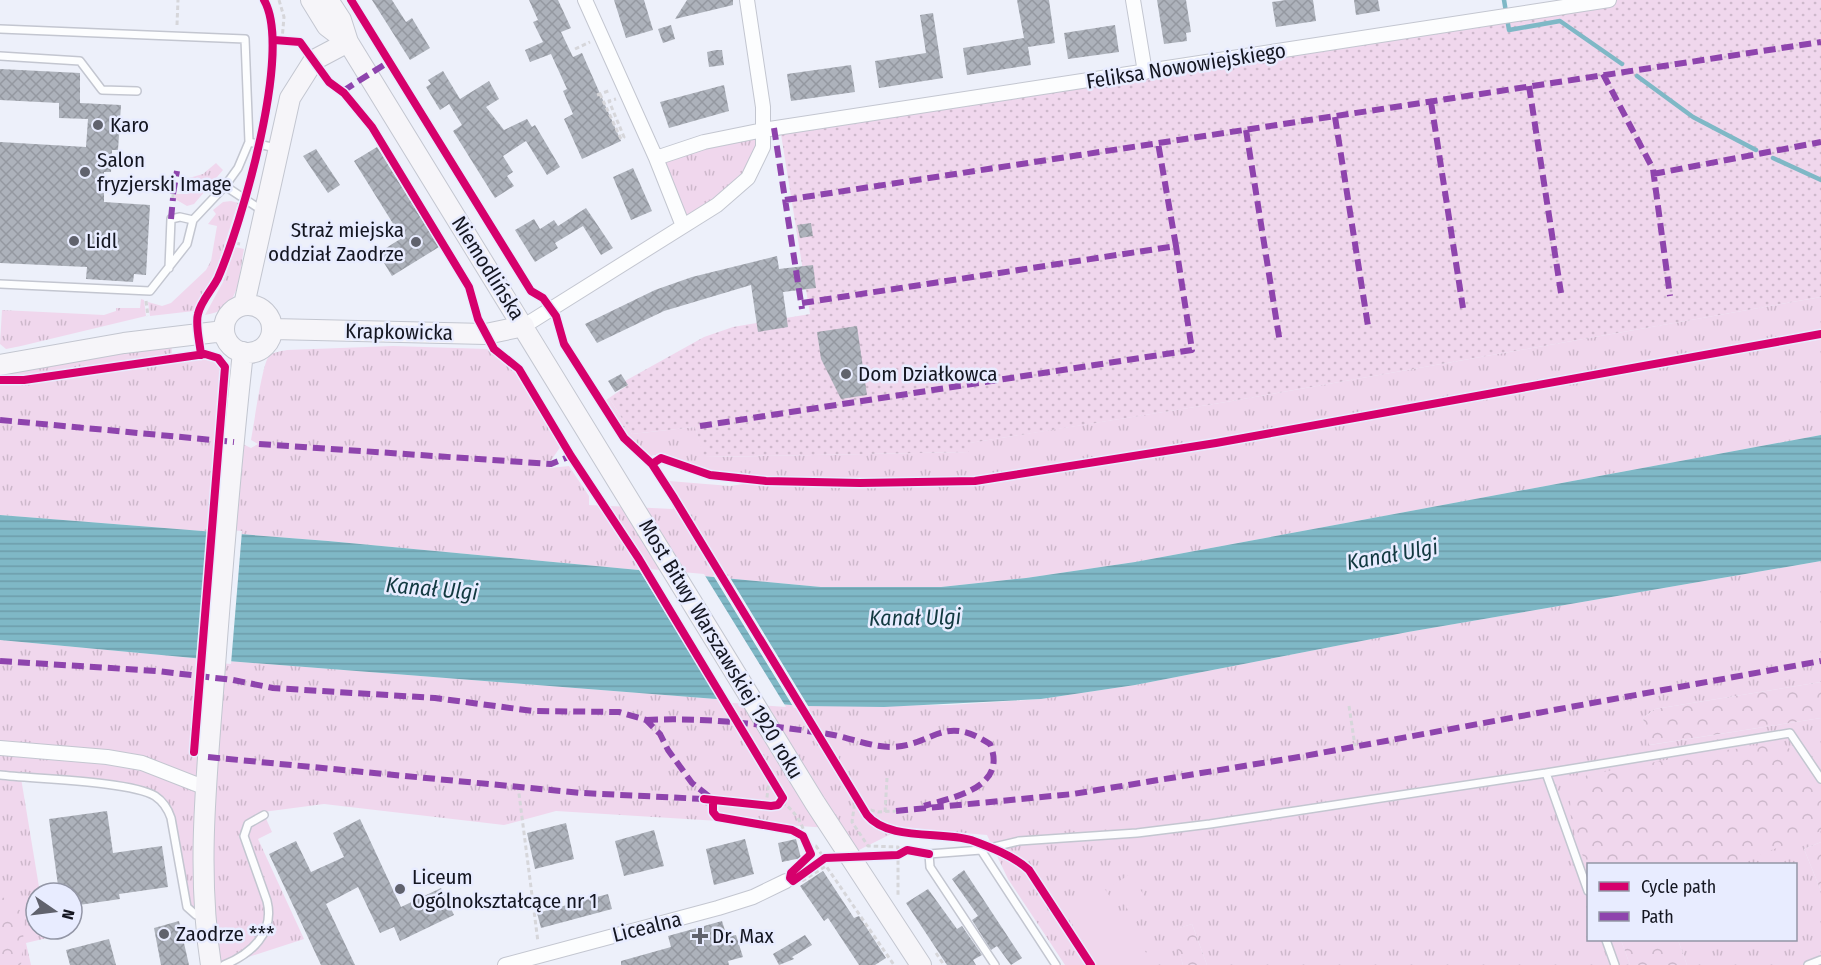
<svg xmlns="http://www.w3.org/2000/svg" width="1821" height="965" font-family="'Fira Sans Condensed',sans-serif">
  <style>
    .grass { fill: url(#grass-tufts) }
    .forest { fill: url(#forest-crowns) }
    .garden { fill: url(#garden-dots) }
    .pitch { fill: #f0d7ed }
    .water { fill: url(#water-rules) }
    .pier { fill: #edf0fa }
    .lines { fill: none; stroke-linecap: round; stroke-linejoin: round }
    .stream { stroke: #7fb8c6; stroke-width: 4.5 }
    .building { fill: url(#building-cross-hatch) }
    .lane-casing { stroke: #c3c6d0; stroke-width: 10 }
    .street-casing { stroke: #c3c6d0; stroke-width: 16 }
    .secondary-casing { stroke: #c3c6d0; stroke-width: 22 }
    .path { stroke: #d6d6da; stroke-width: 3; stroke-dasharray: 4.5 3; stroke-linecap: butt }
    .lane { stroke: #fcfdfe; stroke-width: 7 }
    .street { stroke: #fcfdfe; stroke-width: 14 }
    .secondary { stroke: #f6f5f9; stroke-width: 20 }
    .quiet { stroke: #8e44ad; stroke-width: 6; stroke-dasharray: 12 6; stroke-linecap: butt }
    .cycleway-casing { stroke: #e8ecff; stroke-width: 11 }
    .cycleway { stroke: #d6006c; stroke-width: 8 }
    .poi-dot { fill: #60626d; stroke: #e8ecff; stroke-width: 2 }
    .labels { text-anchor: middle; stroke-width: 5; stroke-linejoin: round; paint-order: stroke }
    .street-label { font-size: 21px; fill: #141621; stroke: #e8ecff }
    .poi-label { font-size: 21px; fill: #141621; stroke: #e8ecff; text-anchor: start }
    .water-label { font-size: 22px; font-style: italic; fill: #123940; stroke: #e8ecff }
  </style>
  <defs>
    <pattern id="grass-tufts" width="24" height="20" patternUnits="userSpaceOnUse" patternTransform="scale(1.5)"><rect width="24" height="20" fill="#f0d7ed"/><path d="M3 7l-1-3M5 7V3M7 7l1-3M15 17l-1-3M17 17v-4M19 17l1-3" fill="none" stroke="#cdb8cb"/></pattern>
    <pattern id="forest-crowns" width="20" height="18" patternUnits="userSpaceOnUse" patternTransform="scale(1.5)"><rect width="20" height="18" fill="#f0d7ed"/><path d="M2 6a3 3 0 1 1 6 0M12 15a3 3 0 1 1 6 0" fill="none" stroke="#cdb8cb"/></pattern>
    <pattern id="garden-dots" width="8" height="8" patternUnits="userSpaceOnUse" patternTransform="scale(1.5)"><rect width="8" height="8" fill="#f0d7ed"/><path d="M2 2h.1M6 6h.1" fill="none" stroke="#cdb8cb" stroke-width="1.8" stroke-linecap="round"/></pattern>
    <pattern id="water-rules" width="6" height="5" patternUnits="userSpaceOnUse" patternTransform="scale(1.5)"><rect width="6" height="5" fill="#7fb8c6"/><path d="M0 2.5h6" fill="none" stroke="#6d9daa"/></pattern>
    <pattern id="building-cross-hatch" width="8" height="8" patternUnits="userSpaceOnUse" patternTransform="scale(1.5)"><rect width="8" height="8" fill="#adb2bb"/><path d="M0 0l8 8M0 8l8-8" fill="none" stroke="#9498a0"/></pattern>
  </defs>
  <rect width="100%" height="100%" fill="#edf0fa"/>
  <!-- grass -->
  <path class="grass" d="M763 130 758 161 683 226 656 158Z
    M216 163 223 170 194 204 187 206 175 199V194H188L189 178 203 174Z
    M231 201 238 203 214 277 194 311 150 316 148 302 162 306 171 303 206 270 211 261 217 226 208 224 216 214 213 210 223 202Z
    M235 247 244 249C238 278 241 310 205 315L224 280Z
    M1821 297V435L1135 562 1026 578 941 587H821L328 541 0 515V365L171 337 172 354C183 353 195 350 205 350 243 352 228 412 226 436L251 448 258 444 251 440C254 425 262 364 269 356 274 352 281 351 287 350L393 346 487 349 516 371 561 446 550 462V468L569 466 589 496V505L673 509 669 481 730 486 763 481 710 475 660 453 651 456 635 445 605 401 609 398 632 434 695 427 705 457 969 452V443L1226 402Z
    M141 299 144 300 146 316 21 346 6 349 0 344 2 310 104 315 116 311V308H140Z
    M1821 561V682L1655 709 1643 718 1650 745 1821 718V842L1804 849 1821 891V965H1687L1678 940H1796V864H1588V940H1621L1630 965H1207L1192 924 1173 930 1183 965H1065L1008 879 987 835 903 828 849 855 831 828 556 811 504 825 324 804 263 812 272 832 258 839 304 939 224 965H211L205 915 187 907 174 830 162 802 133 788 21 778 40 893H36V929H46L47 938 26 943 31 965H0V640L215 660 805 706 950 705 1041 699 1135 685 1408 632Z"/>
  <!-- forest -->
  <path class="forest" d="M1821 682V718L1649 745 1643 718 1655 709Z
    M1782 743 1795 753 1821 796V831L1735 864H1588V869C1578 841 1554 797 1587 775L1703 753Z
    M1821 842V891L1804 849Z
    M0 897 9 899 25 916 21 965H0Z
    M1192 924 1207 965H1183L1172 930Z
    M1621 940H1678L1687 965H1630Z"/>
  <!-- garden -->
  <path class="garden" d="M1609 0H1821V297L1226 402 970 443 969 452 704 457 695 427 632 434 609 398 628 385 625 381 704 337 733 327 810 314 780 128Z"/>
  <!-- pitch -->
  <path class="pitch" d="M1130 874 1153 909 1136 922 1112 886Z
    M1101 883 1154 965H1100L1062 909Z"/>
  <!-- water -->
  <path class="water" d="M1821 435V561L1408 632 1135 685 1041 699 884 707 805 706 215 660 0 640V515L328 541 821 587H941L1026 578 1135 562Z"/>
  <!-- pier -->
  <path class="pier" d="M208 528 242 531 231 664 196 661Z
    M638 568 704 574 786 707 720 702Z
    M713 575 729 576 810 709 794 708Z"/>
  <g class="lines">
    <!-- stream -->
    <path class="stream" d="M1504 0 1509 30 1560 21 1622 64
      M1637 76 1693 117 1756 150
      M1773 158 1821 180"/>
  </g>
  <!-- building -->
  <path class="building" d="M372 0H392L406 22 412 18 430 48 410 60Z
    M529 0H558L571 28 561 32 573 57 582 53 621 141 582 159 564 119 573 114 563 91 567 89 551 54 530 62 525 50 543 42 533 22 538 20Z
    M614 0H644L653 30 626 38Z
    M687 0H733V5L675 19Z
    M1017 0H1049L1055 43 1028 47 1031 65 967 75 963 48 1024 38Z
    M1157 0H1186L1191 32 1186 33 1187 41 1164 44Z
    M1286 0H1313L1316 21 1276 27 1272 2Z
    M1354 0H1378L1380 11 1356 15Z
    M933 13 943 78 879 88 875 61 926 53 920 15Z
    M671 25 675 39 663 43 658 29Z
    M1115 25 1119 52 1068 59 1064 33Z
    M716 50H722L724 65 709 67 707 52Z
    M851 65 855 92 791 101 787 74Z
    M0 69 80 73V103L121 105 118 150H112L111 172H104V202L150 205 146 275 134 274 133 282 86 279 87 267 0 263V142L86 147 88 119 59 118V103L0 100Z
    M443 71 460 99 489 81 499 99 486 107 504 130 527 119 532 127 535 125 560 167 547 175 526 141 503 156 513 172 507 176 514 186 495 198 453 131 462 125 449 104 440 110 426 87 431 84 428 80Z
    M724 85 729 111 669 128 660 102Z
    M377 147 439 247 392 276 378 253 402 238 354 161Z
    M316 149 340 185 328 193 303 156Z
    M633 168 652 211 631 220 613 177Z
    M586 208 613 248 601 255 583 226 555 243 558 248 535 262 515 230 534 219 540 229 554 220 558 226Z
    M811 223 813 236 800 238 797 225Z
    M777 256 779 269 813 265 816 288 783 292 788 327 758 332 751 285 664 311 597 343 585 324 655 290 692 277Z
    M857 326 867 395 841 399 821 359 817 332Z
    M621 374 628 385 615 392 608 381Z
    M107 811 113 853 162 846 168 887 119 894 120 899 72 906V893H59L49 819Z
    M360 819 401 907 441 888 454 915 400 941 394 927 380 933 358 887 326 904 355 965H321L269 854 296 841 311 872 344 857 333 833Z
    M566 823 574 859 535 869 527 833Z
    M654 830 664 866 624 876 615 841Z
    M745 839 754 874 714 885 706 849Z
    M796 839 801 858 782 862 778 843Z
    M964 870 1022 958 1011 965 997 946 991 950 972 920 978 916 952 879Z
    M823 871 854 918 859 916 886 958 875 965H859L828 918 824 921 800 886Z
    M928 889 957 929 962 926 982 955 973 960 976 965H947L906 903Z
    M608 894 612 909 541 928 537 913Z
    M179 921 189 965H161L154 928Z
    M722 921 727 937 736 935 743 957 728 961 729 965H621V961L671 947 668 936Z
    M805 935 812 945 792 957 794 959 779 965 773 954Z
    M109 939 116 965H70L66 950Z"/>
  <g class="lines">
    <!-- lane casing -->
    <g class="lane-casing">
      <path id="lane" d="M0 29 245 39 249 142 238 168 225 186 193 220 187 244 150 291 0 284
        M0 56 80 61 102 90 137 91
        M249 142 276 148
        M225 186 263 211
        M169 268 171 219 180 217 193 220
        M1546 773 1790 733 1821 779
        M0 775C34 779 131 781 155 796 164 802 168 809 171 818L187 907 196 915H203
        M981 850 1056 965
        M1606 940 1615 965
        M224 965C251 954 275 933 267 901L244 836 248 824 264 815
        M995 965 930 867 929 854 981 850 1019 841 1137 833 1210 824 1546 773 1588 891
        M1808 965 1821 960"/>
    </g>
    <!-- street casing -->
    <g class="street-casing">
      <path id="street" d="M585 0 656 158 683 226
        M1133 0 1145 72
        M656 158 704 142 763 130 1609 0
        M524 326 717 205 748 178 763 147V107L747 0
        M0 748 107 757 142 763 206 788
        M505 965 718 908 753 897 786 881"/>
    </g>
    <!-- secondary casing -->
    <g class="secondary-casing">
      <path id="secondary" d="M311 0 327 26 348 42
        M328 0 341 20 348 42 815 803 921 965
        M224 329a24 24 0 1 1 48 0a24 24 0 1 1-48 0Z
        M244 305 290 98 314 60 348 42
        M273 329 486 334 524 326
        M0 365 124 343 224 331
        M211 965C196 870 207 774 214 679 222 570 231 461 243 352"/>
    </g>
    <!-- path -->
    <path class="path" d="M279 0 284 17 282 40
      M177 25 178 0
      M575 49 590 42
      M600 94 621 139 624 137 609 101 616 99
      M597 95 611 90
      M173 198V194
      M230 242 240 244
      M146 301 148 316
      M1349 706 1355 746
      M518 786 538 942
      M852 788 864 808 878 812 896 811
      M858 798 855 801 852 822 868 846 898 847V895
      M704 799 775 806 781 803 783 798 777 786
      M782 802C793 809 805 825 805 839
      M766 805 769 781
      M885 812 887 778
      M808 845 816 846 824 858
      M802 881 826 866 894 965
      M936 953 944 965"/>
    <!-- lane -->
    <use href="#lane" class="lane"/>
    <!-- street -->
    <use href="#street" class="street"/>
    <!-- secondary -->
    <use href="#secondary" class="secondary"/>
    <!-- quiet -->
    <path class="quiet" d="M1603 74 1653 169 1670 296
      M1529 86 1561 293
      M343 91 390 61
      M1431 102 1463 308
      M1335 117 1368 326
      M774 128 802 309
      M1246 130 1280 343
      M1653 174 1821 142
      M173 194 177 171
      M785 200 1821 42
      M171 219 173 198
      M802 303 1176 246 1158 143
      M0 420 234 442
      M700 426 1192 350 1176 246
      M259 444 551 464 571 456
      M0 661 157 671 233 680 273 688 435 698 533 711 619 712 646 720 660 734 668 750 692 783 711 798
      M646 720C707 717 768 725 828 734 848 737 871 747 891 747 934 746 942 713 990 744 1008 787 955 797 924 806
      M208 757 582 793 704 799
      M896 811 1073 794 1293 758 1821 661"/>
    <!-- cycleway casing -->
    <g class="cycleway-casing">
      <path id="cycleway" d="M351 0 531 291 543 298 556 316 564 344 624 438 652 464 674 498 867 815C888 841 941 831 971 840 990 847 1014 856 1029 870L1091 965
        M274 40 300 42 329 82 344 93 372 127 469 287 478 319 494 349 519 369 571 456 639 559 783 798 778 805 771 806 704 799
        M201 355C200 343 195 325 198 314 201 301 212 290 218 278 241 225 293 50 264 0
        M0 380H24L205 354 218 358 225 367 194 752
        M652 464 661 458 710 475 766 481 860 483 975 481 1216 443 1821 334
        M713 800V812L717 817 792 830 803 836 811 854 791 873 790 878 793 881 825 858 898 855 907 850 929 854"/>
    </g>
    <!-- cycleway -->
    <use href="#cycleway" class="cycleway"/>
  </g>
  <!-- markers -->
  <g class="poi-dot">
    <circle cx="98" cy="125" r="6"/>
    <circle cx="85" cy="172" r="6"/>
    <circle cx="74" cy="241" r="6"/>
    <circle cx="416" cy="242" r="6"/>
    <circle cx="846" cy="374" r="6"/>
    <circle cx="400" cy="889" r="6"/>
    <circle cx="164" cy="934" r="6"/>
    <path d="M697 927h6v6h6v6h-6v6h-6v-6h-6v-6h6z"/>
  </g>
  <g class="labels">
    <!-- street labels -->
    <g class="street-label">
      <text transform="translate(1186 66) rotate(-9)" y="7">Feliksa Nowowiejskiego</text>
      <text transform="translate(488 268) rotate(58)" y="7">Niemodlińska</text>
      <text transform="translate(399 332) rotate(1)" y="7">Krapkowicka</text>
      <text transform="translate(721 649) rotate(59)" y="7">Most Bitwy Warszawskiej 1920 roku</text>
      <text transform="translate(647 927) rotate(-14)" y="7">Licealna</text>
    </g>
    <!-- poi labels -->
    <g class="poi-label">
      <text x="110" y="132">Karo</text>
      <text x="97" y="167">Salon<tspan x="97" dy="24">fryzjerski Image</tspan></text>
      <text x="404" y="237" text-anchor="end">Straż miejska<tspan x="404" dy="24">oddział Zaodrze</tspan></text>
      <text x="86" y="248">Lidl</text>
      <text x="858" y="381">Dom Działkowca</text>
      <text x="412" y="884">Liceum<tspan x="412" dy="24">Ogólnokształcące nr 1</tspan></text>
      <text x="176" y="941">Zaodrze ***</text>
      <text x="712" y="943">Dr. Max</text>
    </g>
    <!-- water labels -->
    <g class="water-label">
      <text transform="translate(1392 554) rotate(-10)" y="8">Kanał Ulgi</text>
      <text transform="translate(432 588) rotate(5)" y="8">Kanał Ulgi</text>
      <text transform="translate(915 617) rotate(-1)" y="8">Kanał Ulgi</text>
    </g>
  </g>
  <!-- legend -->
  <rect x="1587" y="863" width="210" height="78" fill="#e8ecff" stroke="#9396a6" stroke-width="1.5"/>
  <rect x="1599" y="882" width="30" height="9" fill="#d6006c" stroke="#9396a6" stroke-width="1.5"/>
  <text x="1641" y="893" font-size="18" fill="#141621">Cycle path</text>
  <rect x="1599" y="912" width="30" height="9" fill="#8e44ad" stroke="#9396a6" stroke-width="1.5"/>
  <text x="1641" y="923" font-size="18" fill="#141621">Path</text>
  <!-- north arrow -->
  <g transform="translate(54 911) rotate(104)"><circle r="28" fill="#e8ecff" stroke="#9396a6" stroke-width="1.5"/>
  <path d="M0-4.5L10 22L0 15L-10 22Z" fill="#60626d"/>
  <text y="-9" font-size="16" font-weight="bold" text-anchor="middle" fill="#141621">N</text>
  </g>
</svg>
